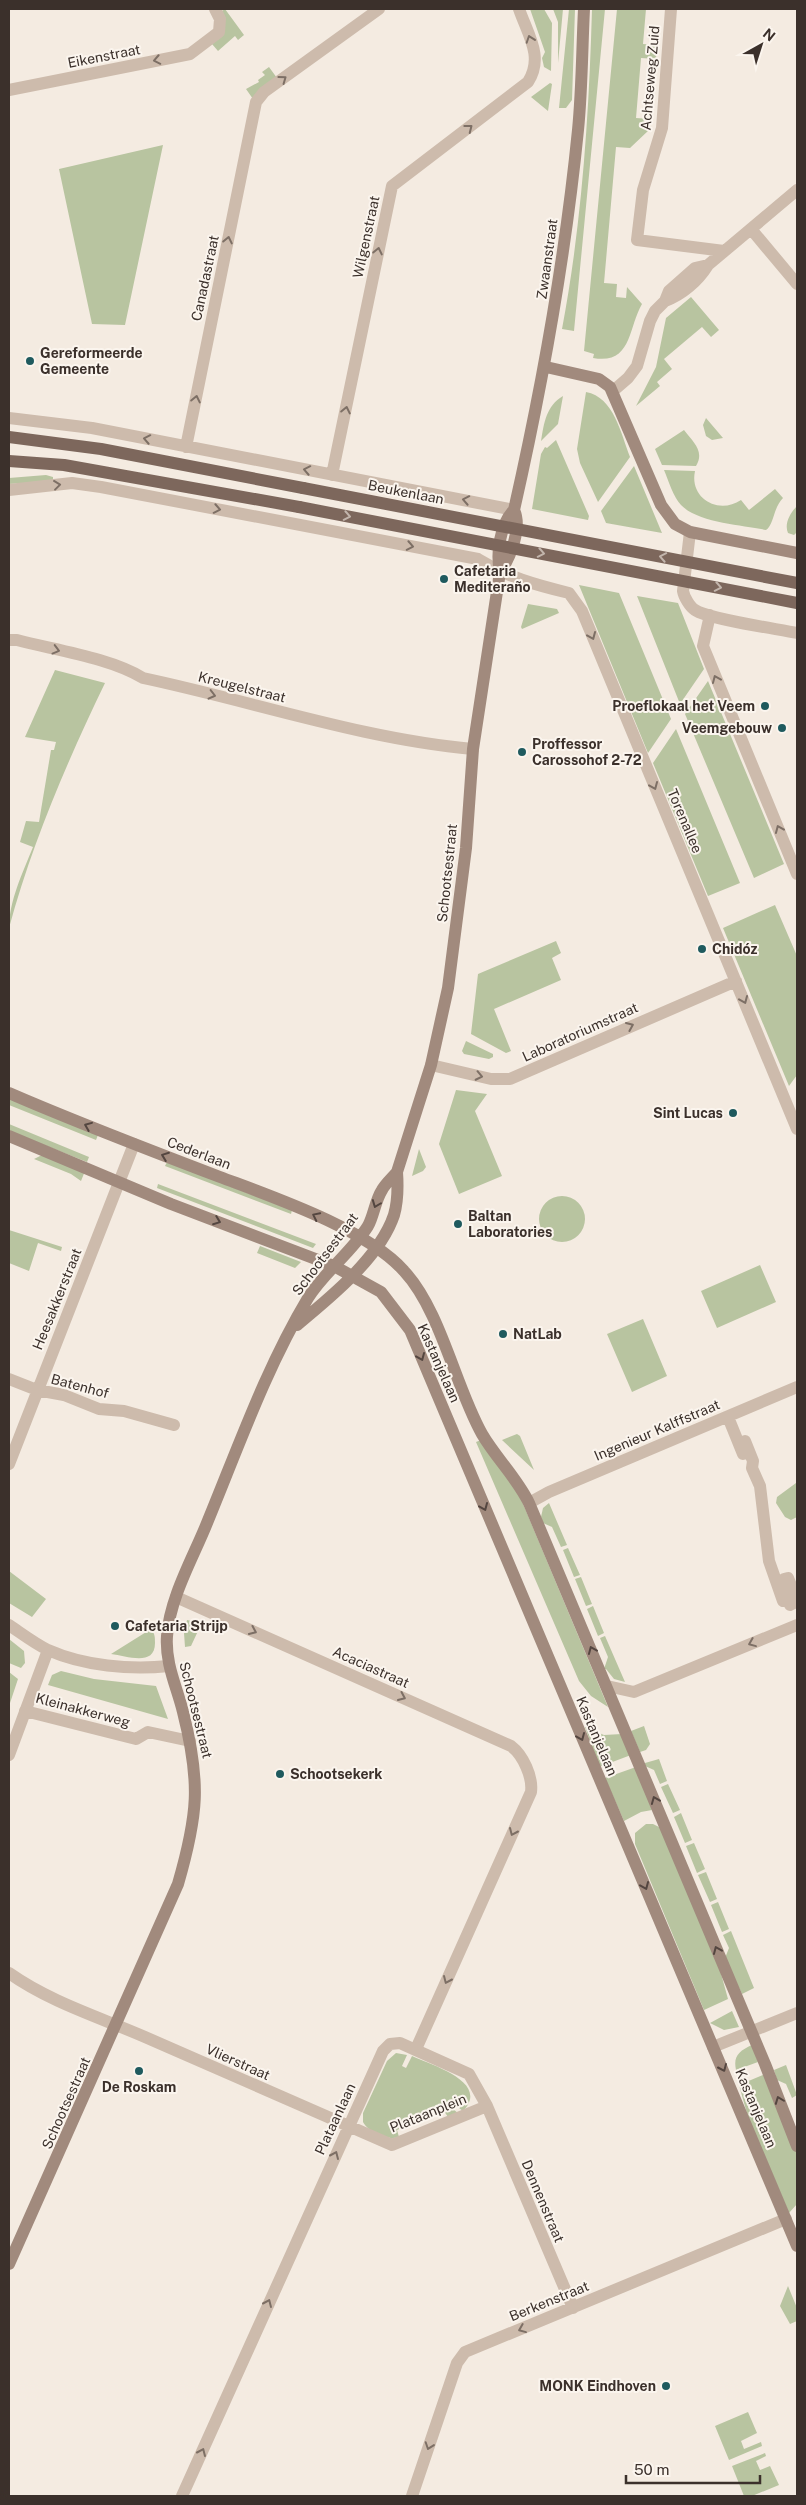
<svg xmlns="http://www.w3.org/2000/svg" width="806" height="2505" font-family="'Public Sans',sans-serif">
  <style>
    .green { fill: #b8c4a0 }
    .lines { fill: none; stroke-linecap: round; stroke-linejoin: round }
    .street { stroke: #cdbbac; stroke-width: 12 }
    .secondary { stroke: #a18a7d; stroke-width: 12 }
    .primary { stroke: #7d675c; stroke-width: 12 }
    .primary-bridge { stroke: #7d675c; stroke-width: 12 }
    .oneway { stroke: #7d6f65 }
    .oneway2 { stroke: #c2b5ac }
    .oneway3 { stroke: #544640 }
    .poi-dot { fill: #1f5a5e; stroke: #fbf5ee; stroke-width: 2 }
    .labels { text-anchor: middle; stroke-width: 4; stroke-linejoin: round; paint-order: stroke }
    .street-label { font-size: 14px; fill: #3b302b; stroke: #fbf5ee }
    .poi-label { font-size: 14px; font-weight: bold; fill: #3b302b; stroke: #fbf5ee; text-anchor: start }
  </style>
  <rect width="100%" height="100%" fill="#f4ebe1"/>
  <!-- green -->
  <path class="green" d="M225 9 244 35 238 40 235 36 218 51 212 44 222 11Z
    M530 9H544L552 23 551 71 544 67 542 58 545 52Z
    M553 9H563L558 63V22Z
    M569 9H575L572 100 566 108H559Z
    M592 9H605L574 331 562 329C582 223 589 115 592 9Z
    M617 9H646L643 44 657 45 656 59 641 58 636 118 650 119 649 130 630 148 616 147 604 283 617 284 616 297 626 298 627 287 642 304C628 328 632 365 593 358L594 354 584 351Z
    M269 67 277 78 253 99 246 89 259 82 258 80 265 75 262 72Z
    M550 83 552 84 548 111 531 97Z
    M163 145 125 325 92 324 59 169Z
    M691 297 719 330 711 337 702 327 664 359 672 369 657 382 660 386 636 406 656 367 666 318Z
    M586 392C614 397 621 434 630 457L598 502 580 463 577 449Z
    M563 396 558 424 541 441C544 423 546 406 563 396Z
    M706 418 723 438 712 440 706 436 703 425Z
    M684 430C693 442 705 451 696 466L662 465 655 449Z
    M556 440 589 516 588 520 532 509 541 454 545 447 547 448Z
    M634 466 662 533 606 523 601 511Z
    M664 470 695 471C689 499 719 515 741 500L749 510 775 489 783 498C773 508 774 525 766 530 743 525 698 523 681 505 673 496 669 482 664 470Z
    M46 475 53 477V481L9 484V478Z
    M797 506V532L794 535 788 533C784 524 790 513 797 506Z
    M579 585 619 593 671 719 648 753Z
    M637 596 678 603 704 669 680 704Z
    M528 604 557 609 559 613 522 629 521 627Z
    M55 670 105 683C67 762 32 843 9 928 9 901 23 872 33 847L20 842 26 821 39 822 51 750H54L56 742 25 737Z
    M708 681 784 864 754 878 685 714Z
    M676 729 740 883 708 896 653 763Z
    M775 905 797 956V1075L789 1086 723 928Z
    M556 941 561 953 552 958 561 980 494 1009 511 1051 506 1053 471 1034 478 974Z
    M466 1041 493 1054V1057L489 1059 464 1054 462 1051Z
    M456 1090 487 1094 475 1111 502 1176 459 1194 439 1144Z
    M9 1098 98 1135 96 1140 9 1105Z
    M9 1124 89 1157 87 1162 9 1131Z
    M419 1149 426 1167 423 1171 412 1176Z
    M44 1154 85 1171 81 1181 71 1174 34 1159Z
    M167 1162 292 1210 291 1214 165 1166Z
    M158 1184 316 1244 313 1248 157 1188Z
    M539 1219a23 23 0 1 1 46 0a23 23 0 1 1-46 0Z
    M9 1230 62 1247 61 1251 38 1243 29 1271 9 1263Z
    M260 1246 301 1262 295 1268 257 1253Z
    M760 1265 776 1302 717 1328 701 1291Z
    M643 1319 667 1376 632 1392 607 1334Z
    M517 1434 520 1436 534 1470 502 1440Z
    M481 1440 516 1487 608 1707 591 1696 579 1681 476 1442Z
    M796 1483 797 1517 791 1520 785 1517 776 1503 777 1497Z
    M549 1503 567 1545 561 1547 552 1527 543 1523 541 1517 543 1508Z
    M568 1548 580 1575 574 1577 563 1550Z
    M9 1571 46 1599 32 1617 9 1603Z
    M581 1577 592 1604 586 1606 575 1579Z
    M593 1606 604 1633 598 1636 587 1609Z
    M187 1620 196 1622 198 1631 191 1646 185 1647 184 1633Z
    M151 1629C155 1634 155 1637 155 1643 155 1667 127 1656 111 1654Z
    M605 1636 625 1682 614 1679 606 1669H604L608 1657 600 1638Z
    M9 1639 24 1651 25 1663 21 1668 9 1663Z
    M61 1671 94 1679 156 1686 168 1719 48 1685 52 1675Z
    M9 1672 18 1679 9 1706Z
    M644 1726 650 1744 646 1750 640 1752 631 1731Z
    M585 1727 604 1735 622 1734 631 1755 599 1767Z
    M659 1759 667 1781 660 1784 654 1770 645 1766V1763Z
    M636 1767 652 1810 641 1812 624 1821 605 1778Z
    M668 1784 680 1810 673 1813 661 1787Z
    M681 1813 692 1840 685 1843 674 1817Z
    M646 1824H653L661 1828 720 1970 728 1999 704 2010 635 1844V1833Z
    M694 1843 705 1869 697 1873 686 1846Z
    M706 1872 717 1899 710 1902 698 1875Z
    M718 1902 729 1929 722 1932 711 1905Z
    M731 1931 754 1988 742 1994 725 1958 729 1948 723 1935Z
    M732 2011 739 2027 724 2030 710 2023Z
    M752 2045 758 2062 736 2070C733 2056 739 2051 752 2045Z
    M396 2053 407 2055 402 2066 406 2068 412 2056C431 2065 491 2082 463 2111L450 2101 445 2103 458 2113 448 2117 444 2111 397 2130 399 2137C388 2141 368 2132 363 2122V2113L387 2061Z
    M786 2065 797 2095 792 2098 786 2084 777 2080 774 2070Z
    M765 2074 797 2152V2204L789 2213 748 2117 739 2085Z
    M788 2286 797 2308V2321L790 2324 780 2306Z
    M748 2412 757 2433 741 2441 744 2449 761 2442 762 2446 729 2460 715 2426Z
    M765 2453 766 2456 756 2461 760 2470 770 2466 779 2485 752 2496H744L732 2466Z"/>
  <g class="lines">
    <!-- street -->
    <path class="street" d="M671 9 662 128 643 190 637 240 724 251
      M9 90 190 54 219 32 220 19 215 9
      M751 229 797 284
      M665 301C682 295 698 281 708 265L797 190
      M613 391 628 378 637 366 650 321 655 311 665 301 669 291 695 268 708 265
      M9 418 92 428 514 510
      M186 447 256 102 264 92 379 9
      M332 475 392 186 528 82C544 57 528 35 519 9
      M9 490 72 483 101 487 478 559C507 577 536 585 569 593L582 611 797 1129
      M690 532 683 591C684 597 690 607 695 610 708 619 778 629 797 633
      M710 615 703 646 797 874
      M9 640H17C55 650 111 658 143 678 252 701 362 739 473 749
      M431 1065 491 1079H510L736 981
      M9 1379 37 1390 64 1395 99 1409 124 1411 174 1425
      M728 1417 743 1454
      M745 1441 753 1461 752 1468 760 1486 769 1561 783 1601
      M9 1464 134 1144
      M529 1503 549 1492 797 1387
      M784 1591 790 1605 794 1603 784 1579 788 1578 797 1600
      M176 1597 511 1746C523 1755 533 1777 531 1792L416 2049
      M9 1625C21 1633 34 1643 48 1650 84 1666 130 1670 169 1666
      M607 1686 634 1692 797 1625
      M25 1711 136 1739 148 1732 190 1741
      M9 1755 48 1650
      M9 1973C50 2002 99 2017 145 2037 228 2073 310 2109 392 2145L487 2106
      M713 2047 797 2013
      M182 2496 383 2051 390 2044 400 2043 469 2074 487 2106 573 2308
      M412 2496 457 2363 465 2352 786 2219"/>
    <!-- secondary -->
    <path class="secondary" d="M546 367 599 379 610 387 661 505 675 524 690 532 797 553
      M514 510C543 382 565 260 578 130 582 90 582 49 584 9
      M500 572C511 557 522 527 514 510
      M9 1093C78 1123 149 1150 220 1177 273 1197 367 1229 404 1271 441 1311 455 1386 482 1434 496 1458 517 1478 529 1503L765 2064 797 2146
      M9 1136 171 1204 334 1266 381 1292 410 1330 797 2246
      M297 1325C331 1297 380 1257 394 1215 398 1201 398 1186 397 1172L431 1065 448 988 466 848 473 749 500 572C496 553 500 524 514 510
      M9 2264 178 1884C198 1815 201 1783 183 1712 177 1687 165 1664 167 1636 170 1597 193 1558 207 1523 238 1448 266 1368 308 1298 324 1272 351 1253 368 1226 374 1215 375 1201 382 1190 385 1184 392 1178 397 1172"/>
    <!-- primary -->
    <path class="primary" d="M9 437 101 449 303 488
      M9 461 64 465 299 507"/>
    <!-- primary-bridge -->
    <path class="primary-bridge" d="M303 488 797 583
      M299 507 797 603"/>
  </g>
  <!-- one-way arrows -->
  <defs><path id="oneway-chevron" d="M-2-3.5L2.5 0L-2 3.5" fill="none" stroke-width="1.6" stroke-linecap="round" stroke-linejoin="round" transform="scale(1.25)"/></defs>
  <g class="oneway">
    <use href="#oneway-chevron" transform="translate(530 39) rotate(-109)"/>
    <use href="#oneway-chevron" transform="translate(157 60) rotate(169)"/>
    <use href="#oneway-chevron" transform="translate(283 79) rotate(-36)"/>
    <use href="#oneway-chevron" transform="translate(469 128) rotate(-38)"/>
    <use href="#oneway-chevron" transform="translate(228 240) rotate(-78)"/>
    <use href="#oneway-chevron" transform="translate(378 251) rotate(-78)"/>
    <use href="#oneway-chevron" transform="translate(196 399) rotate(-78)"/>
    <use href="#oneway-chevron" transform="translate(346 410) rotate(-78)"/>
    <use href="#oneway-chevron" transform="translate(147 439) rotate(-169)"/>
    <use href="#oneway-chevron" transform="translate(307 470) rotate(-169)"/>
    <use href="#oneway-chevron" transform="translate(57 485) rotate(-7)"/>
    <use href="#oneway-chevron" transform="translate(466 500) rotate(-169)"/>
    <use href="#oneway-chevron" transform="translate(217 509) rotate(11)"/>
    <use href="#oneway-chevron" transform="translate(410 546) rotate(11)"/>
    <use href="#oneway-chevron" transform="translate(592 636) rotate(67)"/>
    <use href="#oneway-chevron" transform="translate(56 650) rotate(15)"/>
    <use href="#oneway-chevron" transform="translate(716 679) rotate(-113)"/>
    <use href="#oneway-chevron" transform="translate(212 695) rotate(14)"/>
    <use href="#oneway-chevron" transform="translate(654 786) rotate(67)"/>
    <use href="#oneway-chevron" transform="translate(779 829) rotate(-113)"/>
    <use href="#oneway-chevron" transform="translate(744 1000) rotate(67)"/>
    <use href="#oneway-chevron" transform="translate(630 1026) rotate(-23)"/>
    <use href="#oneway-chevron" transform="translate(479 1076) rotate(12)"/>
    <use href="#oneway-chevron" transform="translate(253 1631) rotate(24)"/>
    <use href="#oneway-chevron" transform="translate(752 1643) rotate(158)"/>
    <use href="#oneway-chevron" transform="translate(402 1697) rotate(24)"/>
    <use href="#oneway-chevron" transform="translate(513 1832) rotate(114)"/>
    <use href="#oneway-chevron" transform="translate(447 1980) rotate(114)"/>
    <use href="#oneway-chevron" transform="translate(335 2155) rotate(-66)"/>
    <use href="#oneway-chevron" transform="translate(268 2303) rotate(-66)"/>
    <use href="#oneway-chevron" transform="translate(522 2329) rotate(158)"/>
    <use href="#oneway-chevron" transform="translate(429 2446) rotate(109)"/>
    <use href="#oneway-chevron" transform="translate(202 2452) rotate(-66)"/>
  </g>
  <g class="oneway2">
    <use href="#oneway-chevron" transform="translate(347 516) rotate(11)"/>
    <use href="#oneway-chevron" transform="translate(541 553) rotate(11)"/>
    <use href="#oneway-chevron" transform="translate(663 557) rotate(-169)"/>
    <use href="#oneway-chevron" transform="translate(718 587) rotate(11)"/>
  </g>
  <g class="oneway3">
    <use href="#oneway-chevron" transform="translate(88 1126) rotate(-158)"/>
    <use href="#oneway-chevron" transform="translate(165 1156) rotate(-159)"/>
    <use href="#oneway-chevron" transform="translate(376 1204) rotate(111)"/>
    <use href="#oneway-chevron" transform="translate(316 1216) rotate(-154)"/>
    <use href="#oneway-chevron" transform="translate(217 1221) rotate(21)"/>
    <use href="#oneway-chevron" transform="translate(421 1357) rotate(67)"/>
    <use href="#oneway-chevron" transform="translate(484 1507) rotate(67)"/>
    <use href="#oneway-chevron" transform="translate(592 1650) rotate(-113)"/>
    <use href="#oneway-chevron" transform="translate(581 1737) rotate(67)"/>
    <use href="#oneway-chevron" transform="translate(655 1800) rotate(-112)"/>
    <use href="#oneway-chevron" transform="translate(645 1886) rotate(67)"/>
    <use href="#oneway-chevron" transform="translate(717 1950) rotate(-113)"/>
    <use href="#oneway-chevron" transform="translate(723 2068) rotate(66)"/>
    <use href="#oneway-chevron" transform="translate(779 2100) rotate(-111)"/>
  </g>
  <!-- markers -->
  <g class="poi-dot">
    <circle cx="30" cy="361" r="5"/>
    <circle cx="444" cy="579" r="5"/>
    <circle cx="765" cy="706" r="5"/>
    <circle cx="782" cy="728" r="5"/>
    <circle cx="522" cy="752" r="5"/>
    <circle cx="702" cy="949" r="5"/>
    <circle cx="733" cy="1113" r="5"/>
    <circle cx="458" cy="1224" r="5"/>
    <circle cx="503" cy="1334" r="5"/>
    <circle cx="115" cy="1626" r="5"/>
    <circle cx="280" cy="1774" r="5"/>
    <circle cx="139" cy="2071" r="5"/>
    <circle cx="666" cy="2386" r="5"/>
  </g>
  <g class="labels">
    <!-- street labels -->
    <g class="street-label">
      <text transform="translate(104 56) rotate(-11)" y="5">Eikenstraat</text>
      <text transform="translate(650 78) rotate(-85)" y="5">Achtseweg Zuid</text>
      <text transform="translate(366 237) rotate(-78)" y="5">Wilgenstraat</text>
      <text transform="translate(547 259) rotate(-82)" y="5">Zwaanstraat</text>
      <text transform="translate(205 278) rotate(-78)" y="5">Canadastraat</text>
      <text transform="translate(406 492) rotate(11)" y="5">Beukenlaan</text>
      <text transform="translate(242 687) rotate(14)" y="5">Kreugelstraat</text>
      <text transform="translate(685 821) rotate(67)" y="5">Torenallee</text>
      <text transform="translate(447 873) rotate(-84)" y="5">Schootsestraat</text>
      <text transform="translate(580 1032) rotate(-24)" y="5">Laboratoriumstraat</text>
      <text transform="translate(199 1153) rotate(21)" y="5">Cederlaan</text>
      <text transform="translate(325 1254) rotate(-53)" y="5">Schootsestraat</text>
      <text transform="translate(57 1299) rotate(-68)" y="5">Heesakkerstraat</text>
      <text transform="translate(439 1363) rotate(66)" y="5">Kastanjelaan</text>
      <text transform="translate(80 1386) rotate(15)" y="5">Batenhof</text>
      <text transform="translate(657 1430) rotate(-23)" y="5">Ingenieur Kalffstraat</text>
      <text transform="translate(371 1667) rotate(24)" y="5">Acaciastraat</text>
      <text transform="translate(83 1710) rotate(15)" y="5">Kleinakkerweg</text>
      <text transform="translate(196 1710) rotate(76)" y="5">Schootsestraat</text>
      <text transform="translate(597 1736) rotate(67)" y="5">Kastanjelaan</text>
      <text transform="translate(238 2062) rotate(24)" y="5">Vlierstraat</text>
      <text transform="translate(66 2103) rotate(-66)" y="5">Schootsestraat</text>
      <text transform="translate(756 2108) rotate(67)" y="5">Kastanjelaan</text>
      <text transform="translate(428 2113) rotate(-22)" y="5">Plataanplein</text>
      <text transform="translate(335 2119) rotate(-65)" y="5">Plataanlaan</text>
      <text transform="translate(543 2201) rotate(67)" y="5">Dennenstraat</text>
      <text transform="translate(549 2301) rotate(-22)" y="5">Berkenstraat</text>
    </g>
    <!-- poi labels -->
    <g class="poi-label">
      <text x="40" y="358">Gereformeerde<tspan x="40" dy="16">Gemeente</tspan></text>
      <text x="454" y="576">Cafetaria<tspan x="454" dy="16">Mediteraño</tspan></text>
      <text x="755" y="711" text-anchor="end">Proeflokaal het Veem</text>
      <text x="772" y="733" text-anchor="end">Veemgebouw</text>
      <text x="532" y="749">Proffessor<tspan x="532" dy="16">Carossohof 2-72</tspan></text>
      <text x="712" y="954">Chidóz</text>
      <text x="723" y="1118" text-anchor="end">Sint Lucas</text>
      <text x="468" y="1221">Baltan<tspan x="468" dy="16">Laboratories</tspan></text>
      <text x="513" y="1339">NatLab</text>
      <text x="125" y="1631">Cafetaria Strijp</text>
      <text x="290" y="1779">Schootsekerk</text>
      <text x="139" y="2092" text-anchor="middle">De Roskam</text>
      <text x="656" y="2391" text-anchor="end">MONK Eindhoven</text>
    </g>
  </g>
  <!-- border -->
  <rect width="806" height="2505" fill="none" stroke="#3b302b" stroke-width="20"/>
  <!-- north arrow -->
  <g transform="translate(761 45) rotate(39)" stroke="#fbf5ee" stroke-width="4" paint-order="stroke">
  <path d="M0-4L9 19L0 12L-9 19Z" fill="#3b302b"/>
  <text y="-8" font-size="14" font-weight="bold" text-anchor="middle" fill="#3b302b">N</text>
  </g>
  <!-- scale -->
  <path d="M626 2475v8h134v-8" fill="none" stroke="#3b302b" stroke-width="2.5"/>
  <text x="634" y="2475" font-size="15" fill="#3b302b" stroke="#fbf5ee" stroke-width="4" paint-order="stroke">50 m</text>
</svg>
